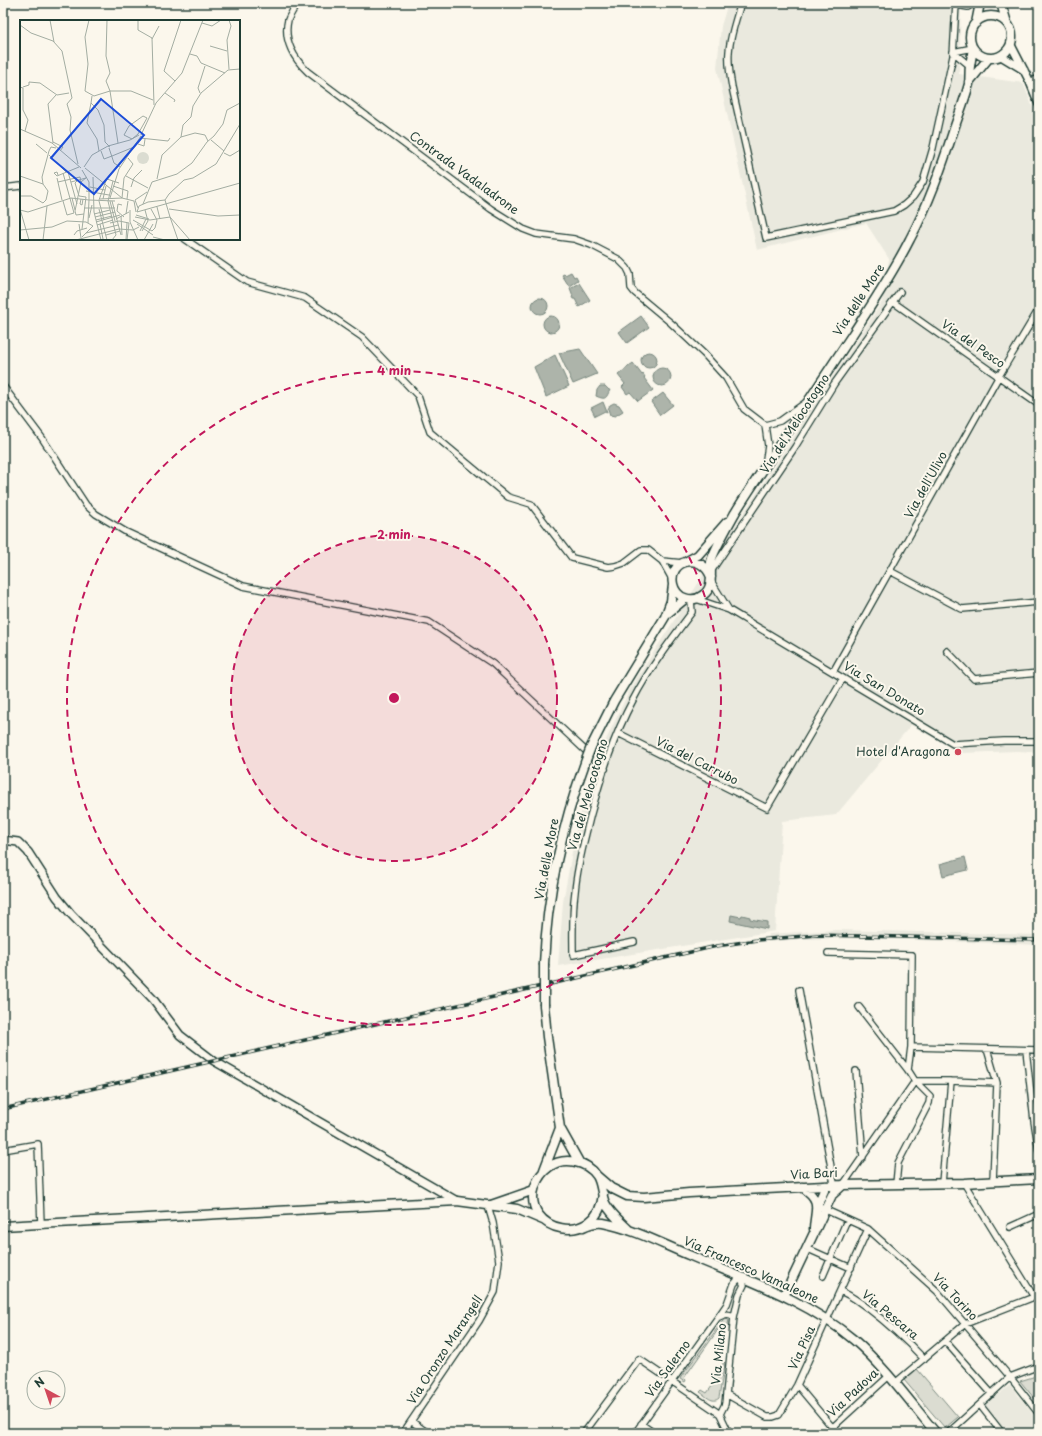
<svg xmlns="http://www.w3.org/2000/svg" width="1042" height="1436" font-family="'Playpen Sans',sans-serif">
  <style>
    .built { fill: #eae9de }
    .green { fill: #dbdcd1; stroke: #7d8c82 }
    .water { fill: #adb4aa; stroke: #74847b }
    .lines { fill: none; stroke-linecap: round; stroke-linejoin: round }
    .minor-casing { stroke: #1f3d34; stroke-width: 8 }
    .tertiary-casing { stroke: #1f3d34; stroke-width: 10 }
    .secondary-casing { stroke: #1f3d34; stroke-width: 11 }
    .minor { stroke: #fbf7ec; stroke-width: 5.5 }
    .tertiary { stroke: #fbf7ec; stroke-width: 7 }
    .secondary { stroke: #fbf7ec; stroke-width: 8 }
    .rail-casing { stroke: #1f3d34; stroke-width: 3.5 }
    .rail { stroke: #fbf7ec; stroke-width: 2; stroke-dasharray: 6; stroke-linecap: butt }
    .secondary-bridge-casing { stroke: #1f3d34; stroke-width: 11; stroke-linecap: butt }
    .secondary-bridge { stroke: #fbf7ec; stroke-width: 8 }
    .ring { fill: none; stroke: #c2185b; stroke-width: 2; stroke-dasharray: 7 5 }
    .poi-dot { fill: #d1495b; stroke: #fbf7ec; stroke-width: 1.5 }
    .labels { text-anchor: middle; stroke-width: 4; stroke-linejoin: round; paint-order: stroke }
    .street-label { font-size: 12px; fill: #1f3d34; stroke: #fbf7ec }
    .poi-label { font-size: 12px; fill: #1f3d34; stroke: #fbf7ec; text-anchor: end }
    .inset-road { fill: none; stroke: #a3ada2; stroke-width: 1 }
    .view { fill: #1d4ed8; fill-opacity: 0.15; stroke: #1d4ed8; stroke-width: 2 }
    .inset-edge { fill: none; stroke: #1f3d34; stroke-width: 2 }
    .centre { fill: #c2185b; stroke: #fbf7ec; stroke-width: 2 }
    .ring-label { font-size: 12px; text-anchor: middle; font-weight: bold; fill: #c2185b; stroke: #fbf7ec; stroke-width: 4; stroke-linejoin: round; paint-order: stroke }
  </style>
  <rect width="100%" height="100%" fill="#fbf7ec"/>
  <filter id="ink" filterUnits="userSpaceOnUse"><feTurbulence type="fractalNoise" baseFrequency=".025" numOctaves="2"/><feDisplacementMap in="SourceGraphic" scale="8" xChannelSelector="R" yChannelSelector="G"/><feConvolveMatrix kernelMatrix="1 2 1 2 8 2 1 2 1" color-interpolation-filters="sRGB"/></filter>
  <g filter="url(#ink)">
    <!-- built -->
    <path class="built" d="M728 3H961L959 74 1023 83 1033 108 1039 129V752L1017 751 962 753 911 725 836 815 782 821 775 931 558 966 563 902 577 825 605 742 631 687 747 508 882 302 889 259 866 223 757 250 717 68 721 26Z
      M836 930 1039 935V945L867 938 800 939 768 942 769 934Z
      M1010 1385 1039 1422V1433H1007L985 1405Z"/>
    <!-- green -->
    <path class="green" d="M725 1318 729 1319 727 1330 720 1327 684 1378 686 1380 685 1382 680 1379 681 1377Z
      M723 1362H725L719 1398C713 1404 706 1396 700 1392L702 1390 707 1393 721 1374Z
      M917 1369 958 1417 945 1428 904 1380Z
      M1039 1375V1404L1020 1381Z"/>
    <!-- water -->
    <path class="water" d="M571 272 574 277 576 276 578 280 569 286 562 275 564 274 565 275Z
      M579 283 590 300 579 307 575 299H573L572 297 573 296 570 288Z
      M532 306a8 8 0 1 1 16 0a8 8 0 1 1-16 0Z
      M543 324a8 8 0 1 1 16 0a8 8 0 1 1-16 0Z
      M641 316 649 327 627 343 619 332Z
      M580 349 597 374 573 384 559 353Z
      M641 360a8 8 0 1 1 16 0a8 8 0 1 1-16 0Z
      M555 355 569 386 546 397 534 367Z
      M633 363 642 375 643 374 645 377 644 378 653 390 638 401 630 392 627 394 622 387 625 384 618 375Z
      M653 377a9 9 0 1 1 18 0a9 9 0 1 1-18 0Z
      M600 386H605L609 390H610C606 397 607 401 596 396L597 390Z
      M663 393 673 405 660 415 651 402Z
      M603 402 607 412 605 411 595 416 591 408Z
      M614 403 619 405 623 411 615 416 610 415 608 409 610 405Z
      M965 857 968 870 943 876 940 864Z
      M731 915 741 917 742 915 750 917V919L767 922V929L730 921Z"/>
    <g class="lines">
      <!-- minor casing -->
      <g class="minor-casing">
        <path id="minor" d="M296 3C295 9 290 14 288 20 283 40 294 59 308 72L491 209 523 229 536 234 574 239 591 245 618 259 627 268 630 274 631 288 635 293 671 323 704 354 726 378 744 409 765 425
          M741 3C736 19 730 36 729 52 728 64 730 76 732 87L766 238 894 211 904 205 913 197 923 182 933 148 953 56 956 3
          M956 5 968 7 974 3
          M953 52 970 66
          M953 52 973 48
          M1030 82 1039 78
          M3 188 21 186
          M185 239 247 282 305 298 362 337 418 396 430 432 508 497 531 504 572 558 608 567 615 566 624 563 641 550H648L662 561 672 579
          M893 302 1039 405
          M3 386 42 438 86 505 96 514 126 532 243 586 429 622 493 664 605 769
          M765 465 768 446 765 425 780 421 805 403
          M662 561 683 563
          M712 570 795 447 834 384 900 292
          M890 571 962 609 1039 602
          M711 581 729 610
          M696 599 729 610 953 744 1004 741H1039
          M947 651 974 679 1039 673
          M833 672 999 376 1039 309
          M618 733 767 808 843 678
          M634 942 573 955C573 934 572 913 575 892 577 866 584 842 590 817 601 777 613 737 633 700 649 669 671 640 692 612L691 600
          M828 953 912 955 911 1047 908 1070
          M799 990 835 1189
          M859 1007 908 1070 915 1081 930 1096 929 1103 898 1163 896 1184
          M911 1047 1039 1050
          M987 1049 997 1083 993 1181
          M1026 1050 1034 1121 1039 1151
          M856 1071 863 1157
          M915 1081H951L997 1083
          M3 1150 38 1144 41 1224
          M942 1183 951 1081
          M964 1183 1034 1297
          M843 1185 915 1081
          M817 1206 868 1229 937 1291 1010 1377 1039 1414
          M1010 1227 1039 1214
          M806 1248 851 1268
          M823 1276 847 1220
          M840 1291C851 1295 859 1302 869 1309 890 1325 905 1339 924 1359
          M719 1317C725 1314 729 1313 734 1317
          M945 1341 992 1394
          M895 1383 965 1324 1039 1295
          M797 1385 837 1433
          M726 1394 767 1417H773L779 1415 797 1385 868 1229
          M980 1405 1002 1433
          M411 1421 428 1433
          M641 1424 654 1433
          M833 1427 889 1376
          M3 1433H4
          M403 1433 479 1321 495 1292 499 1261 493 1223 488 1206
          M584 1433 639 1359 720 1414
          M635 1433 718 1317 727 1304 734 1284 740 1277 744 1285 739 1295 734 1317 725 1404 720 1414 729 1433
          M948 1433 1010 1377 1039 1366"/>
      </g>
      <!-- tertiary casing -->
      <g class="tertiary-casing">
        <path id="tertiary" d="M1011 45 1030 82 1039 104
          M1001 56 1024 70
          M3 840 18 842 28 852 57 897 71 914 153 999 180 1035 214 1061 457 1201"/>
      </g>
      <!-- secondary casing -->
      <g class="secondary-casing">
        <path id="secondary" d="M1001 3 1007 23
          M970 37a21 21 0 1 1 42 0a21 21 0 1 1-42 0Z
          M976 23 980 3
          M969 82 988 59
          M687 561 698 555 727 522
          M711 577C701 551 668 560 673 584 676 598 692 604 703 595 714 588 710 573 711 562 712 554 730 522 735 513 747 493 761 473 774 453 800 413 826 374 852 335 872 304 893 273 910 239 929 204 942 166 954 129 959 114 965 99 969 84 970 78 969 72 970 66 971 60 972 54 973 48
          M668 613 685 599
          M591 747 614 701 665 617 671 601 673 585
          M544 964C547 894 562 825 586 760
          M544 1005 547 1037 560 1128 579 1162
          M544 1170 560 1128
          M597 1176 611 1188 627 1196 644 1197 689 1193 843 1185 964 1183 1039 1179
          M802 1187C823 1201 815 1208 814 1229
          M603 1194C598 1250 520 1232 535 1186 538 1178 542 1172 549 1167 564 1156 587 1161 597 1176 602 1184 601 1194 605 1203 610 1213 621 1222 629 1230
          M491 1205 534 1190
          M817 1206 826 1186
          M3 1226 457 1201 517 1209 543 1220
          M583 1227C589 1224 596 1222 603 1223 634 1229 662 1244 691 1256 747 1280 807 1300 854 1340 885 1367 910 1402 936 1433
          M784 1296 832 1195 843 1185"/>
      </g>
      <!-- minor -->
      <use href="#minor" class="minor"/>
      <!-- tertiary -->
      <use href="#tertiary" class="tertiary"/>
      <!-- secondary -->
      <use href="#secondary" class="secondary"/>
      <!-- rail casing -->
      <g class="rail-casing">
        <path id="rail" d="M3 1109 717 946 757 940 817 935 1039 940"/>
      </g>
      <!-- rail -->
      <use href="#rail" class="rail"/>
      <!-- secondary-bridge casing -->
      <g class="secondary-bridge-casing">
        <path id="secondary-bridge" d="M586 760 591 747
          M544 964V1005"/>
      </g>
      <!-- secondary-bridge -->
      <use href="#secondary-bridge" class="secondary-bridge"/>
    </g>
  </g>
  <!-- distance rings -->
  <circle cx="394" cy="698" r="163" fill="#c2185b" fill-opacity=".12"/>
  <g class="ring">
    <circle cx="394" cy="698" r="163"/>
    <circle cx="394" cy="698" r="327"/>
  </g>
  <!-- markers -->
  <circle class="poi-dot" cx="958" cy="752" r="4"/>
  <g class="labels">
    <!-- street labels -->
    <g class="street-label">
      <text transform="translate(464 173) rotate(36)" y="4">Contrada Vadaladrone</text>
      <text transform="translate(859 300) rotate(-57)" y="4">Via delle More</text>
      <text transform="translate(973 344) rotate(35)" y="4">Via del Pesco</text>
      <text transform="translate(795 424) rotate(-57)" y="4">Via del Melocotogno</text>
      <text transform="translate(926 485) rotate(-61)" y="4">Via dell'Ulivo</text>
      <text transform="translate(884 689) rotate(31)" y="4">Via San Donato</text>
      <text transform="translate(697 761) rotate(27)" y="4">Via del Carrubo</text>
      <text transform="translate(588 795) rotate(-74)" y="4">Via del Melocotogno</text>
      <text transform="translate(547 859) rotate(-79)" y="4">Via delle More</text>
      <text transform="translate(814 1174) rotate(-3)" y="4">Via Bari</text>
      <text transform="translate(751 1270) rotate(24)" y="4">Via Francesco Vamaleone</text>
      <text transform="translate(955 1297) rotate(47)" y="4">Via Torino</text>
      <text transform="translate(890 1315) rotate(40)" y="4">Via Pescara</text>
      <text transform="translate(802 1348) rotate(-65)" y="4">Via Pisa</text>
      <text transform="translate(445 1350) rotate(-57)" y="4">Via Oronzo Marangell</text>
      <text transform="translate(719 1354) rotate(-84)" y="4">Via Milano</text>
      <text transform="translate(668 1369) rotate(-54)" y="4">Via Salerno</text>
      <text transform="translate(853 1393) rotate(-43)" y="4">Via Padova</text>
    </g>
    <!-- poi labels -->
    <g class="poi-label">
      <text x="950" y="756">Hotel d'Aragona</text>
    </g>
  </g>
  <!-- overview -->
  <g transform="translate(20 20)">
    <rect width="220" height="220" fill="#fbf7ec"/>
    <path d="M117 138a6 6 0 1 1 12 0a6 6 0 1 1-12 0Z" fill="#dbdcd1"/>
    <path class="inset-road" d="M30 0 34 22M69 0 65 17 68 44 65 71 74 76 90 71 86 61 90 53 86 36 87 0M118 0V10L132 18 134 85M182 3 192 6 201 0M0 5 11 13 33 21 42 31 52 78 47 84 51 97 50 110 58 144M132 19 139 6M190 26 207 31M170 34 177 36 181 43 205 53M209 49 207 20 211 6 209 0M155 61 144 51 161 0M0 67 3 68V90L8 100 5 111M3 67 9 65V62L20 63 37 75 49 73M145 73 155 80 154 82M180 73 178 68 185 46M72 76 71 83 78 90 84 105 85 122 89 126M71 83 67 103 77 119 79 131M123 96 127 98 118 114 112 119 104 115 109 106ZM0 109 32 123 61 148M121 115 136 83 162 53 183 0M161 117 175 113 185 115 188 121M120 118 148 121 150 118M191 120 204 131M33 122 43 127 40 131M33 123 28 84 36 75M98 123 90 71H111L133 80M16 124 27 133M118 124 124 126 125 119M90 127 88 126 110 120 119 115M89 128 94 143 100 147M81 131 84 139 92 136M204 133 210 136 220 130M29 135 46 152M92 136 114 127M64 147 72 135 88 126M65 148 102 178 114 181 116 192M62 150 69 162V180M48 152 57 184M43 153 54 193M38 155 37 152 34 153 37 156 59 147M0 156 23 164M106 156 128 168M73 157 74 192 81 220M37 158 42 180M87 159 99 163M137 159 142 135 161 117 163 105 171 97 173 86 181 73 208 50 220 49M58 160 55 163 59 176 66 177M38 162 60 157 61 162M51 162 66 158M93 166 108 171 107 179M70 167 85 170M111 167 114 158 122 150M66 171 89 175M0 176H11L23 183 26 180M52 178 55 190M90 178 99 149 121 116M61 179 60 184 62 185 63 179M80 179 102 178 104 158 113 144 108 138M83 179 86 166M26 180 28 171 23 164 22 157 29 131 31 127 36 128M79 180 87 158M43 181 47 195 54 193M79 181 84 200M90 181 95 201M92 181 101 215M123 184 132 162 157 154 172 143 187 122 194 116 203 104 207 90 220 83M102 185 98 184 97 191 104 197M137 187 140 199M64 188H95M118 188 115 180 127 172M0 189 9 220M79 189 87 220M131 189 137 200 135 208 132 211M149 189 198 196 220 195M0 190 8 192 51 178 69 180M110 190V202L118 220M117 192 119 186 128 182 145 180M117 192 220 163M64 194 56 195 55 191 61 162 67 157M74 194 90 190M106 194 108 181M116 195 129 199M101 196 102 215M75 197 95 192M115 197 130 200 150 197M150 197 145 180 149 174 164 160 173 158 196 144 220 104M150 197 170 220M150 197 158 220M69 198 72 185M96 199 109 192M76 200 92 196M113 200 132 211M76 202 100 195M68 203 69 180 95 181M90 203 99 201 109 203M59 204 61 218M80 204 83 219M117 204 133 215M77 205 93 200M62 209 66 177M99 209 113 210 119 207M0 210 32 207 47 201 66 202 73 206M120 211 126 199M122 211 128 201 125 190M66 213 98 205M54 215 57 211 67 208M86 215 100 211M62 217 73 206M133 217 145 220M23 220 27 186M56 220 99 209M92 220 96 215 88 181 93 161M106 220 107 203M107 220 109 203M124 220 133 204"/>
    <path class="view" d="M81 79 124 115 74 174 31 138Z"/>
    <rect width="220" height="220" class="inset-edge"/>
  </g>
  <circle cx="394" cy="698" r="6" class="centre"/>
  <g class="ring-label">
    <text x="394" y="375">4 min</text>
    <text x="394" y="539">2 min</text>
  </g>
  <!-- margin -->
  <rect width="1042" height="1436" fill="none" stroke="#fbf7ec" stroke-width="16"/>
  <rect x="8" y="8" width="1026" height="1420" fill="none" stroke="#1f3d34" stroke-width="1.5" filter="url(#ink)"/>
  <!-- north arrow -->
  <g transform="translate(46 1390) rotate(320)"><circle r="19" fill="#fbf7ec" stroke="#a3ada2"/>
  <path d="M0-3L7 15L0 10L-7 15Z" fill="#d1495b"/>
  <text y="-6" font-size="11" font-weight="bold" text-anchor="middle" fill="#1f3d34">N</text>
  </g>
</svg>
